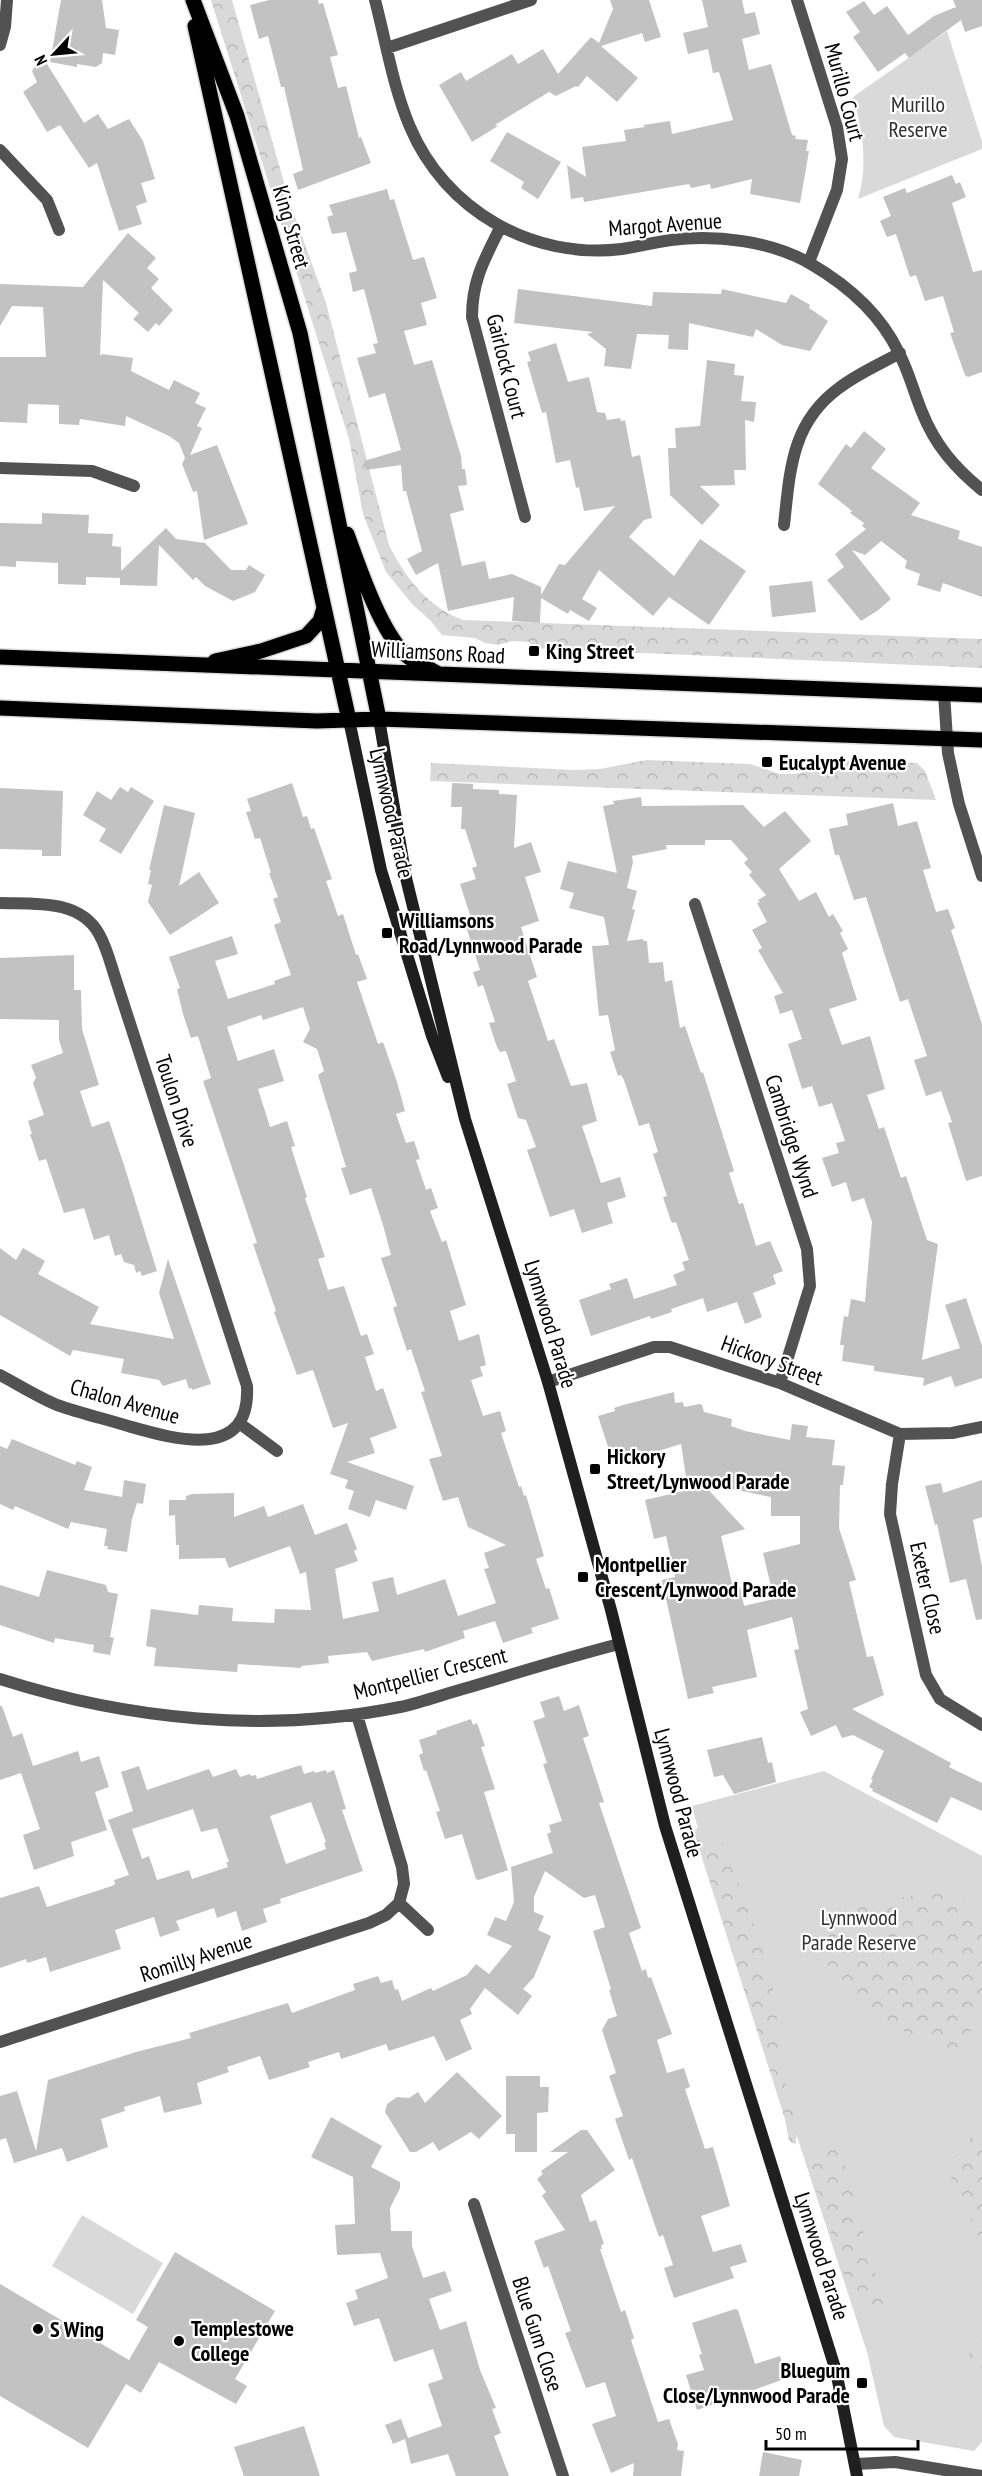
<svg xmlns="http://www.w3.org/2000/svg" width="982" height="2476" font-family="'PT Sans Narrow',sans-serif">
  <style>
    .green { fill: #d9d9d9 }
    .forest { fill: url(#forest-crowns) }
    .building { fill: #c2c2c2; fill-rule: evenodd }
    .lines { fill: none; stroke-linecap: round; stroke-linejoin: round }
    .primary-casing { stroke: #dbdbdb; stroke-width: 18 }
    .street { stroke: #525252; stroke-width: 12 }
    .secondary { stroke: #1f1f1f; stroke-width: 12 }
    .primary { stroke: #000; stroke-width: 15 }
    .poi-dot { fill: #000; stroke: #fff; stroke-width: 2 }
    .labels { text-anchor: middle; stroke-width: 4.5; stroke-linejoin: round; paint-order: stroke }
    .street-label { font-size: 22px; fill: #000; stroke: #fff }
    .park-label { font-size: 22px; fill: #303030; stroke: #fff }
    .poi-label { font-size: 22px; font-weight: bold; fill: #000; stroke: #fff; text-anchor: start }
  </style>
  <defs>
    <pattern id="forest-crowns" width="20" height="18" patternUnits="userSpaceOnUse" patternTransform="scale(1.5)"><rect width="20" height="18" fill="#d9d9d9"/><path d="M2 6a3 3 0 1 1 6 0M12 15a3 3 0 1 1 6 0" fill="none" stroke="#b8b8b8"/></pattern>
  </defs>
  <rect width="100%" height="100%" fill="#fff"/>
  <!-- green -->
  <path class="green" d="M947 31 982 142V149L858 199C868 165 863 131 853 97Z
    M824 1771 982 1856V2442L974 2451 894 2437 884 2426 867 2352 704 1850 692 1806Z
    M82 2215 163 2263 133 2314 52 2266Z"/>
  <!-- forest -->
  <path class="forest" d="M211 0H232L289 200 326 303 389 545C406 579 427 606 463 620L982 639V668L530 648V642L512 641 498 645 485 643 475 638 442 635 430 620 413 605 386 572 363 514 349 439Z
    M646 760 750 764 780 774H797L844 761 917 763 925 771 936 800 430 781 431 763 574 770 600 769Z
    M699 1827 725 1846 765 1956 773 1990 785 2083 797 2127 796 2143 794 2144 789 2141 785 2119 695 1836V1830Z
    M959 1891 982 1932V2002L977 2001 966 2056C948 2049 925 2044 909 2034 870 2009 826 1970 802 1930L881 1900Z
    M982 2124V2243L946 2168Z
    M825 2148 836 2150 843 2160 885 2307 853 2301 809 2168 807 2160 812 2155Z
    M982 2340V2368L968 2355Z"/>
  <!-- building -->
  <path class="building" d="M61 0H102L106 28 119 30 115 55 103 53 102 63 96 67 77 64V67L50 62Z
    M269 0H318L319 4 323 3 338 55 330 57 338 88 346 86 359 138 361 137 371 163 298 190 293 174 303 170 284 87H281L268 36 259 39 250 5Z
    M610 0H649L661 37 645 42 642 33 601 46 638 78 617 102 587 76 578 87 576 86 556 96 549 92 495 125 498 126 472 142 439 85 461 72 466 81 512 54 518 64 543 49 558 74 591 37 599 43 613 9Z
    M702 0H742L745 14 755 12 760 34 742 39 749 70 771 64 792 135 796 136 795 139 808 140 806 151H809L800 203 750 194 752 179 711 189 710 184 691 188 689 184 584 202 583 197 571 199 567 165 586 177 582 147 626 141 624 130 645 127 643 125 670 121 672 134 733 120 719 72 713 73 708 49 688 54 683 33 708 27Z
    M953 0H982V26L965 32 961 20 909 58 905 53 878 72 853 37 860 32 846 12 864 1 874 15 887 6 908 35 934 16 956 7Z
    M42 56 84 123 98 114 108 129 129 119 143 141 155 179 141 183 147 202 136 206 142 224 119 231 97 163 89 168 60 125 47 132 23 92 37 82 32 71Z
    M507 132 561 162 538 199 521 188 524 182 490 161Z
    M952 175 956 184 960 182 966 197 952 203 973 272 982 270V372L968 377 965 375 950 333 954 332 943 296 925 301 916 275 910 277 896 234 887 237 880 221 891 216 883 197 905 188 907 193Z
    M387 189 390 200 394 199 413 260 424 257 437 298 421 303 427 325 404 331 414 365 432 360 461 456 462 469H465L467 485 458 486 464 510 450 514 462 566 485 561 489 579 512 574 541 587V595L559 564 565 565 615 506 584 511 579 487 576 488 570 460 556 463 546 412 542 413 527 362 531 361 528 352 556 343 568 382 589 377 597 412 605 413 607 420 620 418 621 421 625 420 632 457 640 455 652 518 644 520 629 537 674 576 700 539 746 571 709 625 669 597 653 616 599 570 582 599 597 608 589 621 570 610 568 614 541 598 540 623 512 621 514 597 448 611 438 563 416 575 407 559 422 551 406 491H403L401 465 366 470 364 461 401 450 385 393 369 398 357 358 376 353 373 344 378 343 364 289 353 292 349 273 357 271 346 232 332 234 327 217 333 215 329 205Z
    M128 233 156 258 147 268 159 279 151 288 173 310 159 326 156 323 148 332 133 319 139 313 103 280 100 356 102 354 133 358 131 371 169 390 174 380 200 393 195 403 206 408 197 426 202 428 190 455 217 445 248 524 204 540 197 491 193 492 182 464 185 458 179 443 169 436 126 416 125 426 80 419 79 425 59 424V405L28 404 27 423 0 422V357H46L43 307 12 306 0 326V284L83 287Z
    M518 289 652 306 653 292 721 294 722 289 786 303 791 294 810 305 809 308 828 321 810 351 782 345 756 329 753 337 689 323 688 350 668 349 669 335 637 334 631 369 604 366 606 349 587 334 593 332 514 323Z
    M707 360 735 364 734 375 744 376 741 401 756 402 754 422 745 420 746 470H734L735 485 700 486 720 505 702 525 670 495 668 448H676L675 428 700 426Z
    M864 431 886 449 871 468 920 503 911 515 960 531 958 539 982 547V597L943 583 940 592 917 585 920 574 905 568 907 561 881 541 865 555 852 550 891 599 877 611 861 621 827 580 844 567 835 554 866 529 862 526 864 523 850 513 852 511 818 484 846 444 851 448Z
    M42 513 89 515 88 533 113 534 112 546 121 547V571L166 528 176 539 205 543 231 570H246L249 565 265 575 255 592 233 601 205 586 196 577 193 580 159 545 157 586 120 585V578L86 577V585L58 584V563L16 561V567L0 566V523L42 524Z
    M812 581 816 612 772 617 769 586Z
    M292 783 303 817 307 816 311 829 314 828 332 879 326 881 338 916 343 914 356 955 358 954 367 979 357 982 378 1044 383 1042 397 1082 405 1111 396 1114 406 1143 414 1141 420 1159 416 1160 426 1190 431 1188 438 1208 430 1211 442 1242 446 1240 466 1305 450 1311 459 1341 479 1334 486 1365 480 1367 483 1376 471 1380 483 1416 500 1411 506 1431 501 1433 519 1487 521 1486 524 1496 526 1495 544 1556 536 1559 546 1589 549 1588 559 1619 531 1628 533 1633 503 1643 495 1621 463 1631 465 1638 425 1652 424 1649 372 1661 367 1652 328 1656 329 1663 301 1666V1668L238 1664 237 1672 154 1666 156 1648 146 1646 151 1609 198 1615 199 1605 233 1608 232 1621 274 1623 275 1609 311 1610 306 1572 300 1574 290 1546 229 1568 225 1558 179 1559V1545H176L175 1515 169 1516V1500H186V1496L192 1494 234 1493V1517L264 1506 268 1517 303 1504 315 1535 347 1523 357 1549 354 1551 358 1561 335 1569 343 1619 379 1611 372 1582 393 1577 397 1595 445 1579 458 1616 496 1603 484 1569 489 1568 484 1553 506 1545 468 1527 458 1497 443 1501 429 1459 442 1456 421 1392 425 1391 411 1349 407 1351 393 1308 397 1306 381 1258 391 1255 383 1225 371 1188 350 1195 341 1168 346 1167 318 1075 324 1071 317 1049 303 1042 310 1029 303 1007 263 1020 261 1015 227 1027 238 1061 274 1049 284 1081 258 1089 270 1127 287 1121 295 1146 291 1147 307 1197 305 1198 325 1257 318 1259 328 1290 344 1286 361 1336 367 1334 374 1354 365 1357 376 1391 383 1388 397 1428 370 1438 375 1453 347 1462 414 1486 406 1510 376 1500 370 1517 348 1509 354 1491 345 1488 348 1480 330 1474 348 1423 333 1428 313 1370 297 1375 274 1312 276 1311 253 1244 257 1243 203 1081 211 1078 198 1036 191 1038 183 1014 177 989 180 988 169 957 232 936 238 954 215 961 228 999 275 984 274 981 291 975 274 925 281 922 273 899 278 897 269 873H271L260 838 255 839 246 812 251 811 247 799Z
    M452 783 473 784V789L499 790V794L517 795 514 848 531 842 541 872 525 877 539 921 521 927 537 977 528 981 548 1041 554 1039 571 1086 587 1083 597 1121 582 1126 601 1183 620 1177 626 1197 607 1203 613 1223 582 1233 574 1209 550 1217 527 1150 536 1147 526 1120 518 1118 507 1084 516 1081 506 1051 500 1052 497 1047 489 1023 495 1022 483 985 478 987 473 972 480 970 464 920 471 918 460 884 476 879 472 868 477 866 465 829H461L462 807H451Z
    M120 787 128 792 131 787 154 801 121 854 99 841 106 829 83 815 97 791 111 800Z
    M0 788 63 791 61 856H42V850L0 849Z
    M641 797 642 806 743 805 764 827 785 811 811 841 779 869 799 901 816 892 829 917 833 914 843 931 840 933 848 949 842 953 857 1000 829 1009 842 1045 870 1036 885 1089 867 1095 879 1129 884 1127 901 1178 906 1176 927 1240 938 1244 922 1360 960 1348 945 1305 966 1298 982 1346V1378L955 1387 951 1376 923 1386 924 1378 874 1371V1366L842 1361 844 1345H840L844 1316 848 1317 851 1299 865 1302 872 1222 864 1198 852 1202 846 1182 832 1187 822 1158 839 1153 836 1143 845 1141 832 1103 819 1107 812 1086 802 1089 788 1044 802 1039 792 1010 780 1014 774 996 783 993 758 950 762 948 752 930 767 922 757 903 760 902 758 900 766 895 749 875 752 872 744 863 748 859 731 840H705V845H666L667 849 632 856 633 862 627 888 637 891 632 909 635 910 627 941 643 939 644 941H647L649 963 663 962 665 982 672 980 680 1028 685 1026 701 1073 703 1072 728 1152 734 1171 729 1173 739 1204 743 1203 756 1246 770 1241 783 1271 773 1275 776 1284 753 1293 762 1317 745 1324 737 1302 707 1312 703 1298 671 1309 672 1312 651 1319 650 1316 591 1336 579 1300 611 1289 609 1284 627 1278 634 1299 677 1285 673 1275 685 1270 682 1262 689 1260 676 1222 673 1223 671 1221 663 1197 667 1196 653 1154 658 1152 649 1123 639 1126 624 1080 621 1075 618 1076 610 1052 615 1050 608 1015 599 1016 592 946 609 945 604 917 569 908 574 893 560 889 568 861 617 873 603 806 614 804 613 801Z
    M893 803 898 826 917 821 931 868 923 870 936 912 948 909 955 928 951 930 982 1024V1176L966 1181 948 1123 952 1122 941 1091 926 1096 914 1060 927 1056 908 999 900 1002 866 897 854 900 839 855H835L829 829 848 825 846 814Z
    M164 805 195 813 179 886 199 872 219 903 170 935 148 902 152 885 148 884 151 870H149Z
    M74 955V990H81L82 1029 99 1085 80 1091 92 1127 109 1121 124 1165 157 1271 142 1276 140 1271 136 1273 134 1265 124 1262 121 1254 115 1256 109 1235 94 1240 84 1208 64 1213 46 1159 39 1161 30 1134H32L28 1121 44 1115 33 1083 36 1078 31 1065 63 1053 59 1040V1020L0 1019V958Z
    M0 1248 16 1260 23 1248 45 1261 38 1274 99 1307 90 1324 174 1339 159 1293 168 1259 211 1384 192 1390V1388L189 1389 186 1379 163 1386 159 1380 121 1373 124 1359 73 1350 70 1356 0 1315Z
    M674 1392 675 1403 683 1402 684 1407 700 1404 702 1405 704 1412 732 1419 731 1426 745 1431 790 1440 792 1424 808 1426 806 1437 835 1440 832 1465 845 1466 843 1485H840L839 1528 856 1580 849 1582 867 1657 873 1656 884 1695 852 1709 951 1763 949 1767 982 1783V1811L951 1797 937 1823 872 1791 873 1789 869 1787 873 1780 871 1779 884 1751 853 1735 842 1738 836 1725 811 1736 800 1712 808 1709 794 1650 799 1649 792 1617 747 1630 757 1677 712 1687 714 1693 688 1699 662 1580 675 1577 666 1536 654 1539 645 1500 688 1490 681 1444 626 1461 622 1449 612 1452 609 1450 598 1416 615 1411 614 1408 623 1405ZM702 1483 771 1497V1516H800V1544L763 1553 774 1599 744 1606 740 1587 733 1588 721 1536 745 1529Z
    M12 1439 75 1465 77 1461 92 1467 84 1490 122 1497 124 1480 146 1484 143 1504 137 1503 132 1519 127 1552 107 1549 108 1546H104L107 1529 71 1522 68 1529 15 1506 13 1510 0 1504V1446L7 1449Z
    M982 1480V1517L973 1520 982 1567V1619L976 1620 966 1579 950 1583 937 1524 935 1525 925 1486 941 1483 943 1493Z
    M47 1570 106 1585 108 1592 118 1594 110 1637 114 1638 110 1655 93 1652 94 1645 55 1638 54 1643 0 1625V1585L39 1597Z
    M559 1696 564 1711 579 1705 589 1736 583 1738 604 1802 599 1803 641 1928 629 1933 642 1971 646 1969 648 1978 651 1977 672 2034 657 2040 667 2073 684 2068 690 2087 685 2089 705 2149 713 2147 730 2206 701 2216 713 2252 741 2244 747 2262 730 2267 734 2278 674 2298 664 2268 673 2265 663 2235 659 2237 632 2158 629 2160 615 2119 623 2116 609 2076 616 2073 602 2030 608 2019 617 2016 609 1990 611 1989 593 1931 605 1927 595 1895 584 1898 545 1871 534 1897V1912L544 1916 538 1930 551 1936 534 1977 523 1989 532 1996 518 2015 485 1988 470 2009 472 2014 460 2020 472 2049 446 2061 434 2036 389 2051 386 2044 341 2059 339 2052 308 2062 310 2067 269 2080 260 2056 227 2067 229 2072 197 2083 202 2104 164 2113 160 2096 124 2107 125 2111 101 2119 108 2147 67 2162 62 2148 14 2163 6 2138 0 2140V2096L17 2091 36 2151 48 2080 136 2052 191 2038 189 2033 288 2003 292 2013 355 1990 353 1984 378 1976 381 1983 392 1980 395 1990 398 1989 402 2001 431 1988 433 1991 467 1975 476 1964 489 1974 512 1946 487 1935 495 1917 506 1921 514 1902 511 1867 553 1853 547 1834 551 1832 549 1825 562 1821 543 1764 547 1763 533 1721 545 1717 540 1702Z
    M0 1706H2L13 1737 22 1733 33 1766 78 1751 81 1762 99 1756 109 1787 95 1792 107 1830 71 1842 74 1856 34 1870 23 1835 40 1829 21 1773 0 1780Z
    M471 1719 473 1725 477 1723 485 1746 481 1747 495 1789 484 1792 508 1870 479 1880 476 1879 462 1834 445 1839 436 1812 440 1811 426 1770 424 1771 419 1755 423 1753 419 1740 437 1734 436 1731Z
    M762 1737 768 1763 772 1762 776 1782 734 1794 723 1775 714 1777 707 1750Z
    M301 1765 304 1774 314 1771 315 1773 326 1770 327 1773 334 1770 346 1809 342 1810 363 1871 280 1899 281 1903 263 1909 267 1922 242 1931 236 1911 217 1918 214 1908 176 1921 180 1930 160 1937 154 1917 115 1930 121 1949 50 1972 46 1957 27 1963 26 1959 0 1968V1898L39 1886 47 1907 112 1886 115 1884 114 1880 129 1875 108 1820 133 1811 121 1772 139 1766 147 1790 209 1769 213 1777 236 1769 240 1777 250 1774 251 1776 256 1775 257 1779ZM311 1802 326 1842 324 1843 326 1849 286 1864 270 1816ZM193 1809 201 1832 217 1828 229 1862H226L228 1867 192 1879 189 1870 157 1880 149 1856 142 1859 132 1829Z
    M457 2072 502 2116 479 2139 471 2132 439 2151 433 2142 416 2152H410L385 2112 387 2104 397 2097 409 2098 418 2092 425 2103Z
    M506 2076H540V2087H549L548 2112 537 2113V2152H515V2134H506Z
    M331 2117 382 2146 371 2167 400 2182V2188L390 2208 391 2231H412V2246L423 2278 445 2271 452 2291 429 2299 440 2330 466 2321 480 2370 496 2408 492 2409 501 2433 494 2436 509 2476H456L448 2454 411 2464 405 2439 393 2444 385 2425 401 2419 408 2438 442 2426 428 2384 443 2379 433 2349 394 2362 379 2318 354 2326 346 2303 358 2299 355 2290 388 2278 380 2253 337 2255 335 2225 355 2224 353 2177 311 2157Z
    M581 2130H587L615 2170 581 2195 590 2222 596 2220 604 2244 601 2245 602 2249H600L621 2312 625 2310 634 2338 631 2340 658 2422 669 2419 678 2444 677 2450 684 2451 681 2476H633L634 2463 611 2473 592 2424 616 2416 605 2382 586 2388 565 2333 571 2331 548 2266 544 2268 534 2241 565 2230 542 2196 546 2192 537 2179 543 2174 541 2171 568 2152H550Z
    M175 2252 275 2311 235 2379 247 2386 236 2404 159 2362 141 2393 126 2384 88 2448 0 2396V2284L129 2360 148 2327 136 2320Z
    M735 2309 738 2310 755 2364 780 2356 787 2378 697 2410 686 2375 704 2370 699 2355 702 2354 692 2323Z
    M304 2426 320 2476H244L234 2447Z
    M763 2452 802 2460 799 2476H759Z"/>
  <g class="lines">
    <!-- primary casing -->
    <g class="primary-casing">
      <path id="primary" d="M193 0 237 116 300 333 379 719
        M195 26 349 720
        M347 534C359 567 380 630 405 654 413 662 427 667 437 673
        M0 657 982 695
        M215 661 261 651 306 636 320 621 324 608
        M0 708 317 721 379 719 982 740"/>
    </g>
    <!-- street -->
    <path class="street" d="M375 0C386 42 393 87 410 127 445 210 532 260 622 249 638 247 654 242 671 240 715 234 772 241 811 264 847 285 881 315 899 353 909 372 914 393 922 412 935 445 955 468 982 490
      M797 0 837 127 842 159 837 190 809 262
      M0 45 5 27 7 0
      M387 48 531 0
      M0 150 47 200 59 230
      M500 228C484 260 472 281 472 317L525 517
      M0 468 92 471 134 486
      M784 525C790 471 791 423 839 388 857 374 880 364 900 353
      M944 694 948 753 959 804 982 876
      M0 903C34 904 80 899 99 934 106 946 110 961 114 974L247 1386C251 1462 174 1439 128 1426 105 1419 80 1413 57 1405 38 1397 19 1385 0 1375
      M695 904 807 1249 810 1286 780 1383
      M548 1382 654 1347H670L780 1383 900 1434 952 1433 982 1427
      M239 1423 277 1451
      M900 1434 892 1484 890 1514 926 1675 940 1699 982 1725
      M0 1679C128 1720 267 1734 400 1707 423 1702 447 1693 470 1687 519 1672 569 1657 619 1644
      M357 1715 402 1867 404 1884 399 1903 428 1930
      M0 2042 369 1923 386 1915 399 1903
      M474 2204 563 2476
      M856 2464 895 2462 982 2476"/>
    <!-- secondary -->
    <path class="secondary" d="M379 719 406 878 465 1119 548 1382 611 1610 665 1826 836 2371 857 2476
      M349 720 381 870 432 1036 448 1077"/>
    <!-- primary -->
    <use href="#primary" class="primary"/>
  </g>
  <!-- markers -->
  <g class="poi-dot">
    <rect x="528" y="645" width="12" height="12" rx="3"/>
    <rect x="761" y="756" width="12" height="12" rx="3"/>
    <rect x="381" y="927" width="12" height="12" rx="3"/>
    <rect x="589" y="1463" width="12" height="12" rx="3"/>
    <rect x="577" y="1571" width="12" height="12" rx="3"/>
    <circle cx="38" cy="2329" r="6"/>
    <circle cx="179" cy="2341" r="6"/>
    <rect x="856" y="2377" width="12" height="12" rx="3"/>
  </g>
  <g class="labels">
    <!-- street labels -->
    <g class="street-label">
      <text transform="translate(845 92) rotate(75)" y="8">Murillo Court</text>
      <text transform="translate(665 224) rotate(-4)" y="8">Margot Avenue</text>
      <text transform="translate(292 227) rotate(74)" y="8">King Street</text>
      <text transform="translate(507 366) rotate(76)" y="8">Gairlock Court</text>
      <text transform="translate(438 652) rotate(3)" y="8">Williamsons Road</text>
      <text transform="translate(392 813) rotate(77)" y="8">Lynnwood Parade</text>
      <text transform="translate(177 1101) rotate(72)" y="8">Toulon Drive</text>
      <text transform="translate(792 1136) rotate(72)" y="8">Cambridge Wynd</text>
      <text transform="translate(551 1324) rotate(73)" y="8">Lynnwood Parade</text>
      <text transform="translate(772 1360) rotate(20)" y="8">Hickory Street</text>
      <text transform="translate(125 1401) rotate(16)" y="8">Chalon Avenue</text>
      <text transform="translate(928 1588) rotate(77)" y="8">Exeter Close</text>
      <text transform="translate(430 1673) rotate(-14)" y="8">Montpellier Crescent</text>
      <text transform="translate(679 1793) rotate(75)" y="8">Lynnwood Parade</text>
      <text transform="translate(196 1957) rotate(-18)" y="8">Romilly Avenue</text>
      <text transform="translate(822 2256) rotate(72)" y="8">Lynnwood Parade</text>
      <text transform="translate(538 2334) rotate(72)" y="8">Blue Gum Close</text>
    </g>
    <!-- park labels -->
    <g class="park-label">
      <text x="918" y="112">Murillo<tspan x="918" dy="25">Reserve</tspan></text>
      <text x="859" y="1925">Lynnwood<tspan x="859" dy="25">Parade Reserve</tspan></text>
    </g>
    <!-- poi labels -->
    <g class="poi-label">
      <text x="546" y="659">King Street</text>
      <text x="779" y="770">Eucalypt Avenue</text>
      <text x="399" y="928">Williamsons<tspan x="399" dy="25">Road/Lynnwood Parade</tspan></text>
      <text x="607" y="1464">Hickory<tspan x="607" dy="25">Street/Lynwood Parade</tspan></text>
      <text x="595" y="1572">Montpellier<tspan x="595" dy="25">Crescent/Lynwood Parade</tspan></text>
      <text x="191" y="2336">Templestowe<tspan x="191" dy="25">College</tspan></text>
      <text x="50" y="2337">S Wing</text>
      <text x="850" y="2378" text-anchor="end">Bluegum<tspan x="850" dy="25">Close/Lynnwood Parade</tspan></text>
    </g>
  </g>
  <!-- north arrow -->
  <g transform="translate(54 54) rotate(244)" stroke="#ffffff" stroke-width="4.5" paint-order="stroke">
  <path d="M0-4.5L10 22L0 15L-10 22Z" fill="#000000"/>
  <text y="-9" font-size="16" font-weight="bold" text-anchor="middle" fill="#000000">N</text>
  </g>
  <!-- scale -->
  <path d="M766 2440v9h152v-9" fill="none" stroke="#000000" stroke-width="3"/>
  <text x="775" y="2440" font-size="18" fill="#000000" stroke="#ffffff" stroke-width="4.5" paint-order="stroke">50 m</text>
</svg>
